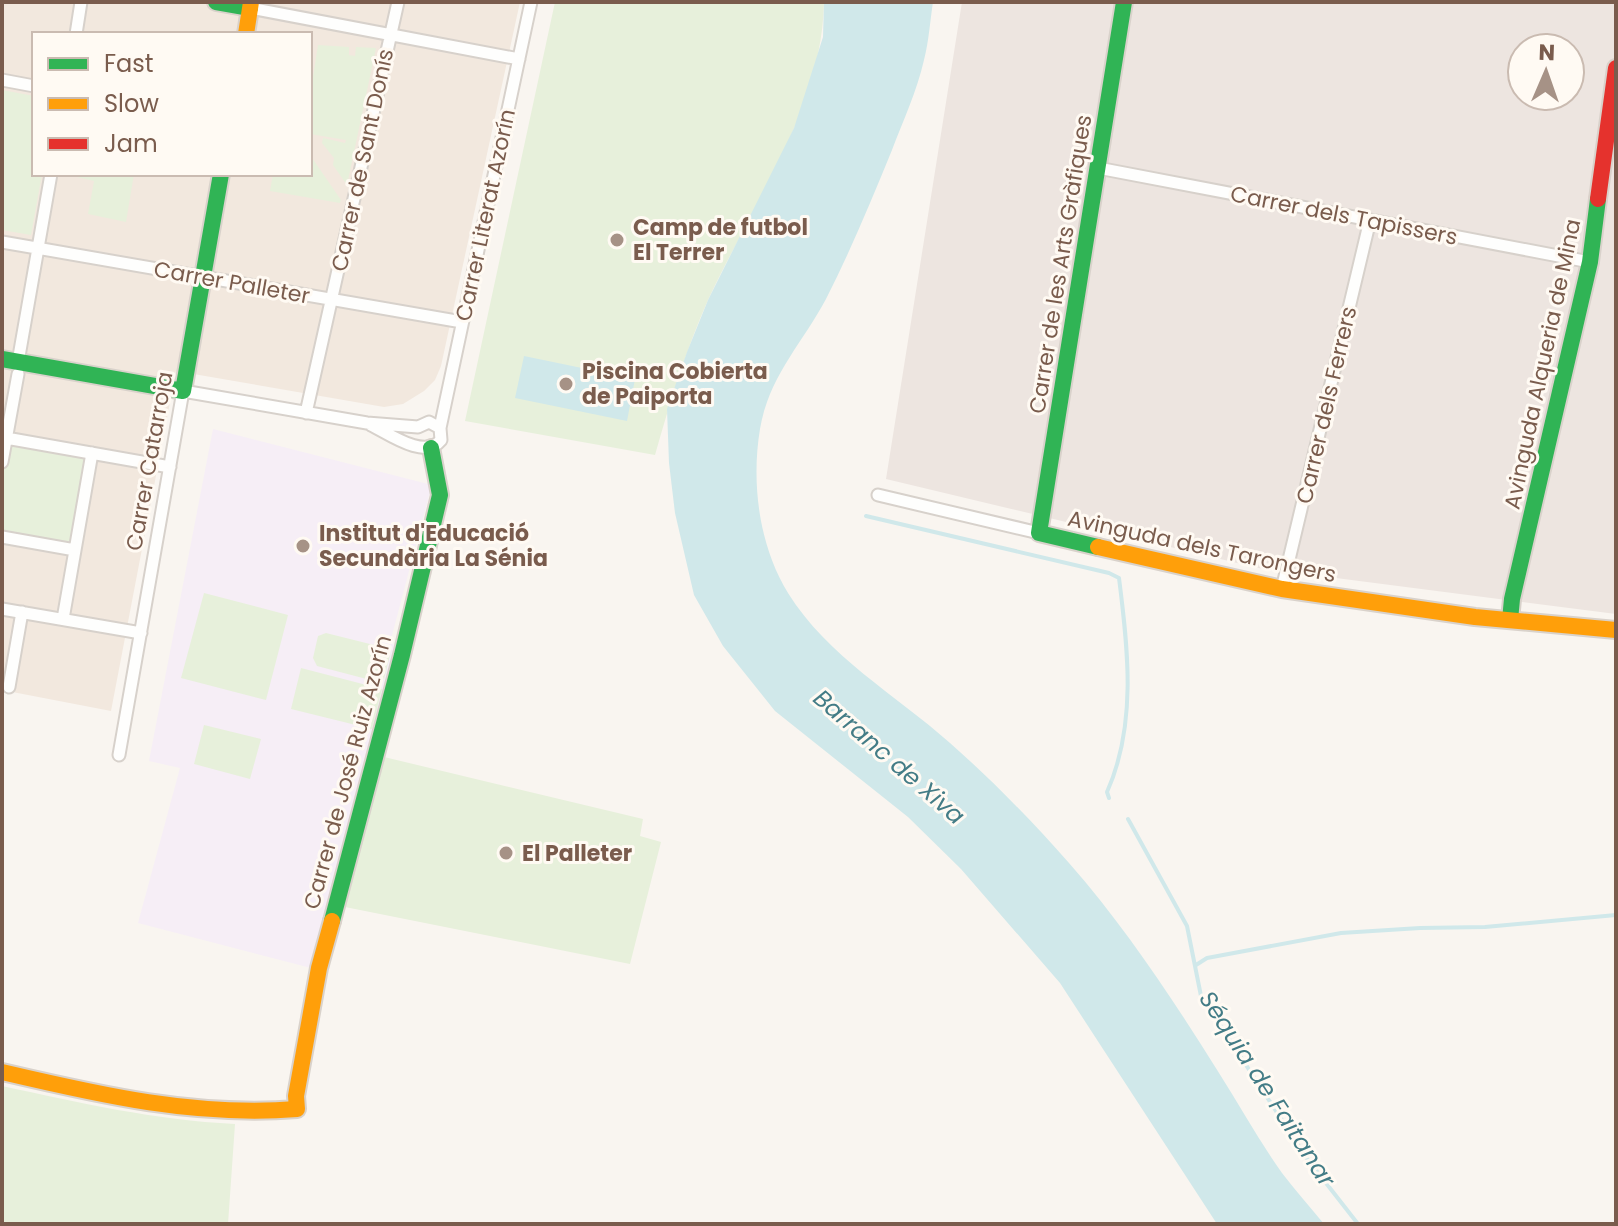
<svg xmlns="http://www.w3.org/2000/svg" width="1618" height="1226" font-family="Poppins,sans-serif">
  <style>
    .residential { fill: #f2e8de; fill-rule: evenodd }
    .industrial { fill: #ede5e0; fill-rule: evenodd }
    .education { fill: #f6eef6 }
    .green { fill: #e7f0db }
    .water { fill: #d0e8ea }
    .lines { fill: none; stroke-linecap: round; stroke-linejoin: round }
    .stream { stroke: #d0e8ea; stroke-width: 4 }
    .street-casing { stroke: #d7d1cb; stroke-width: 15 }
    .fast-casing { stroke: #d9d2cb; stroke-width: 20 }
    .slow-casing { stroke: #d9d2cb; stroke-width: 20 }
    .jam-casing { stroke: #d9d2cb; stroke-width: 20 }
    .street { stroke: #fefefd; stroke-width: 11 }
    .fast { stroke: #30b455; stroke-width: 16 }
    .slow { stroke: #ff9f0a; stroke-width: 16 }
    .jam { stroke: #e5322d; stroke-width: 16 }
    .poi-dot { fill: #a69286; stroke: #fffaf3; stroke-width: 3 }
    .labels { text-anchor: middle; stroke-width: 6; stroke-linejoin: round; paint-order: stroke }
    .street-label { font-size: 22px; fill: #7a5c4d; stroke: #fffaf3 }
    .poi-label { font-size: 22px; font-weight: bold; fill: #7a5c4d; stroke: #fffaf3; text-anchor: start }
    .water-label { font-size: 24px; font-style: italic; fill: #437c86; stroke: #fffaf3 }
  </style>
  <rect width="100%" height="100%" fill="#f9f5f0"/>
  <!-- residential -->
  <path class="residential" d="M2 2H520L441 366 435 380 424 391 403 404 384 407 176 371 111 711 2 690ZM34 34H310V174H34Z"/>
  <!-- industrial -->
  <path class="industrial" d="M962 2H1616V614L1258 568 886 479ZM1522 48H1570V96H1522Z"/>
  <!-- education -->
  <path class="education" d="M213 429 428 484 431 488 390 643 396 646 311 968 138 923 180 768 149 761Z"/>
  <!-- green -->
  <path class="green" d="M555 2H824C822 110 752 205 708 300 686 350 670 402 655 455L465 421Z
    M318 45 349 47V55L355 56 356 47 376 48 347 185 333 165 334 158 322 143 323 138 345 143 346 140 310 134V96Z
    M2 90 34 96V174H42L31 235 2 230Z
    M310 155 341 200 340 203 270 191 273 174H310Z
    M64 174H134L126 222 88 214 94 181Z
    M8 441 89 455 73 546 2 534V475Z
    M204 593 288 615 266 700 181 678Z
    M326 633 386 648 390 655 384 679 378 682 317 666 313 658 318 636Z
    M301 668 382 689 372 729 291 709Z
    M204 725 261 739 250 779 194 764Z
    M384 757 643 819 640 836 661 842 630 964 345 907 346 899 342 894Z
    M2 1086C81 1103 154 1120 235 1124L228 1224H2Z"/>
  <!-- water -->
  <path class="water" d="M824 2H933C930 21 929 41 924 60 917 91 903 121 892 150 871 201 851 250 826 299 802 344 769 376 760 429 751 483 759 546 788 593 828 657 895 694 950 743 992 780 1032 821 1069 863 1126 928 1174 1001 1219 1073 1240 1106 1259 1141 1282 1173 1295 1190 1310 1207 1324 1224H1217L1060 983 961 869 908 817 775 711 723 646 694 595 675 513 669 463 667 409 687 352 708 300 794 128 823 37Z
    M524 356 635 379 627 421 515 398Z"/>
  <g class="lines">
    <!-- stream -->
    <path class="stream" d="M866 516 1109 573 1119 578C1128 649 1137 725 1107 792L1109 798
      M1128 819 1187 926 1201 996 1308 1160 1358 1224
      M1196 965 1207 958 1341 933 1420 928 1485 927 1616 915"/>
    <!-- street casing -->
    <g class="street-casing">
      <path id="street" d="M250 8 519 59
        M76 34 81 2
        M2 80 34 86
        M1098 168 1590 262
        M2 242 462 322
        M18 362 51 174
        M306 413 398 2
        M371 425C389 434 425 460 441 440L440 428 531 2
        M6 438 170 467
        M2 462 18 374
        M878 495 1039 533
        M2 537 75 550
        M1282 589 1370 220
        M2 609 141 633
        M63 619 92 453
        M9 687 22 612
        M119 755 183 391 367 423 418 427 429 422 440 428"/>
    </g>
    <!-- fast casing -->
    <g class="fast-casing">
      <path id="fast" d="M216 2 250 8
        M2 359 183 391 221 174
        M1098 547 1039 533 1124 2
        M1510 620 1512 599 1590 262 1598 199
        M332 921 402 655 440 495 431 448"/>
    </g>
    <!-- slow casing -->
    <g class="slow-casing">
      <path id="slow" d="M246 34 251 2
        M1098 547 1282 589 1475 617 1616 630
        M2 1072C100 1095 195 1117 297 1109L296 1096 319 968 332 921"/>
    </g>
    <!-- jam casing -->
    <g class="jam-casing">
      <path id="jam" d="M1598 199 1616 68"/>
    </g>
    <!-- street -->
    <use href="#street" class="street"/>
    <!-- fast -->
    <use href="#fast" class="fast"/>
    <!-- slow -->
    <use href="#slow" class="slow"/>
    <!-- jam -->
    <use href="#jam" class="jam"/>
  </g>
  <!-- markers -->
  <g class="poi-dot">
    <circle cx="617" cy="240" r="8"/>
    <circle cx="566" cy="384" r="8"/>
    <circle cx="303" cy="546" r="8"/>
    <circle cx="506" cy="853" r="8"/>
  </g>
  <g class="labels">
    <!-- street labels -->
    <g class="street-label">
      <text transform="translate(362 160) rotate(-78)" y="8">Carrer de Sant Donís</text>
      <text transform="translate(485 215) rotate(-78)" y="8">Carrer Literat Azorín</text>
      <text transform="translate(1344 215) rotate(11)" y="8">Carrer dels Tapissers</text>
      <text transform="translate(1060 264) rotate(-81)" y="8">Carrer de les Arts Gràfiques</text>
      <text transform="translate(232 282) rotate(10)" y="8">Carrer Palleter</text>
      <text transform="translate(1542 364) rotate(-78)" y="8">Avinguda Alqueria de Mina</text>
      <text transform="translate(1326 405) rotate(-77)" y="8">Carrer dels Ferrers</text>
      <text transform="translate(149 461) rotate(-80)" y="8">Carrer Catarroja</text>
      <text transform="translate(1202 546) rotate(12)" y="8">Avinguda dels Tarongers</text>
      <text transform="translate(347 772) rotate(-75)" y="8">Carrer de José Ruiz Azorín</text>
    </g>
    <!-- poi labels -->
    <g class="poi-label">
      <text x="633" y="235">Camp de futbol<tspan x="633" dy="25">El Terrer</tspan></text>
      <text x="582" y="379">Piscina Cobierta<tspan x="582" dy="25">de Paiporta</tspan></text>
      <text x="319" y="541">Institut d'Educació<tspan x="319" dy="25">Secundària La Sénia</tspan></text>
      <text x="522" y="861">El Palleter</text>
    </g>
    <!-- water labels -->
    <g class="water-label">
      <text transform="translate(889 757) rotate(41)" y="8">Barranc de Xiva</text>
      <text transform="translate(1267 1089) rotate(57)" y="8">Séquia de Faitanar</text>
    </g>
  </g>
  <!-- border -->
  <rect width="1618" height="1226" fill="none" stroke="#7a5c4d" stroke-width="8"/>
  <!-- legend -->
  <rect x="32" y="32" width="280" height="144" fill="#fffaf3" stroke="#cabbb1" stroke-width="2"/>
  <rect x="48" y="58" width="40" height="12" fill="#30b455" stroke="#cabbb1" stroke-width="2"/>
  <text x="104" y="72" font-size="24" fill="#7a5c4d">Fast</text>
  <rect x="48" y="98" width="40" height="12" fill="#ff9f0a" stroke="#cabbb1" stroke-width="2"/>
  <text x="104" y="112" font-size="24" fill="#7a5c4d">Slow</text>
  <rect x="48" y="138" width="40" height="12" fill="#e5322d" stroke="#cabbb1" stroke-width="2"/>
  <text x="104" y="152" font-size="24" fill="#7a5c4d">Jam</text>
  <!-- north arrow -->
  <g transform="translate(1546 72) rotate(2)"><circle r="38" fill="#fffaf3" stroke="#cabbb1" stroke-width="2"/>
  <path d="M0-6L14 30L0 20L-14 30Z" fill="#a69286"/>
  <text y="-12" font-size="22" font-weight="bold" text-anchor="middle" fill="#7a5c4d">N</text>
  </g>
</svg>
